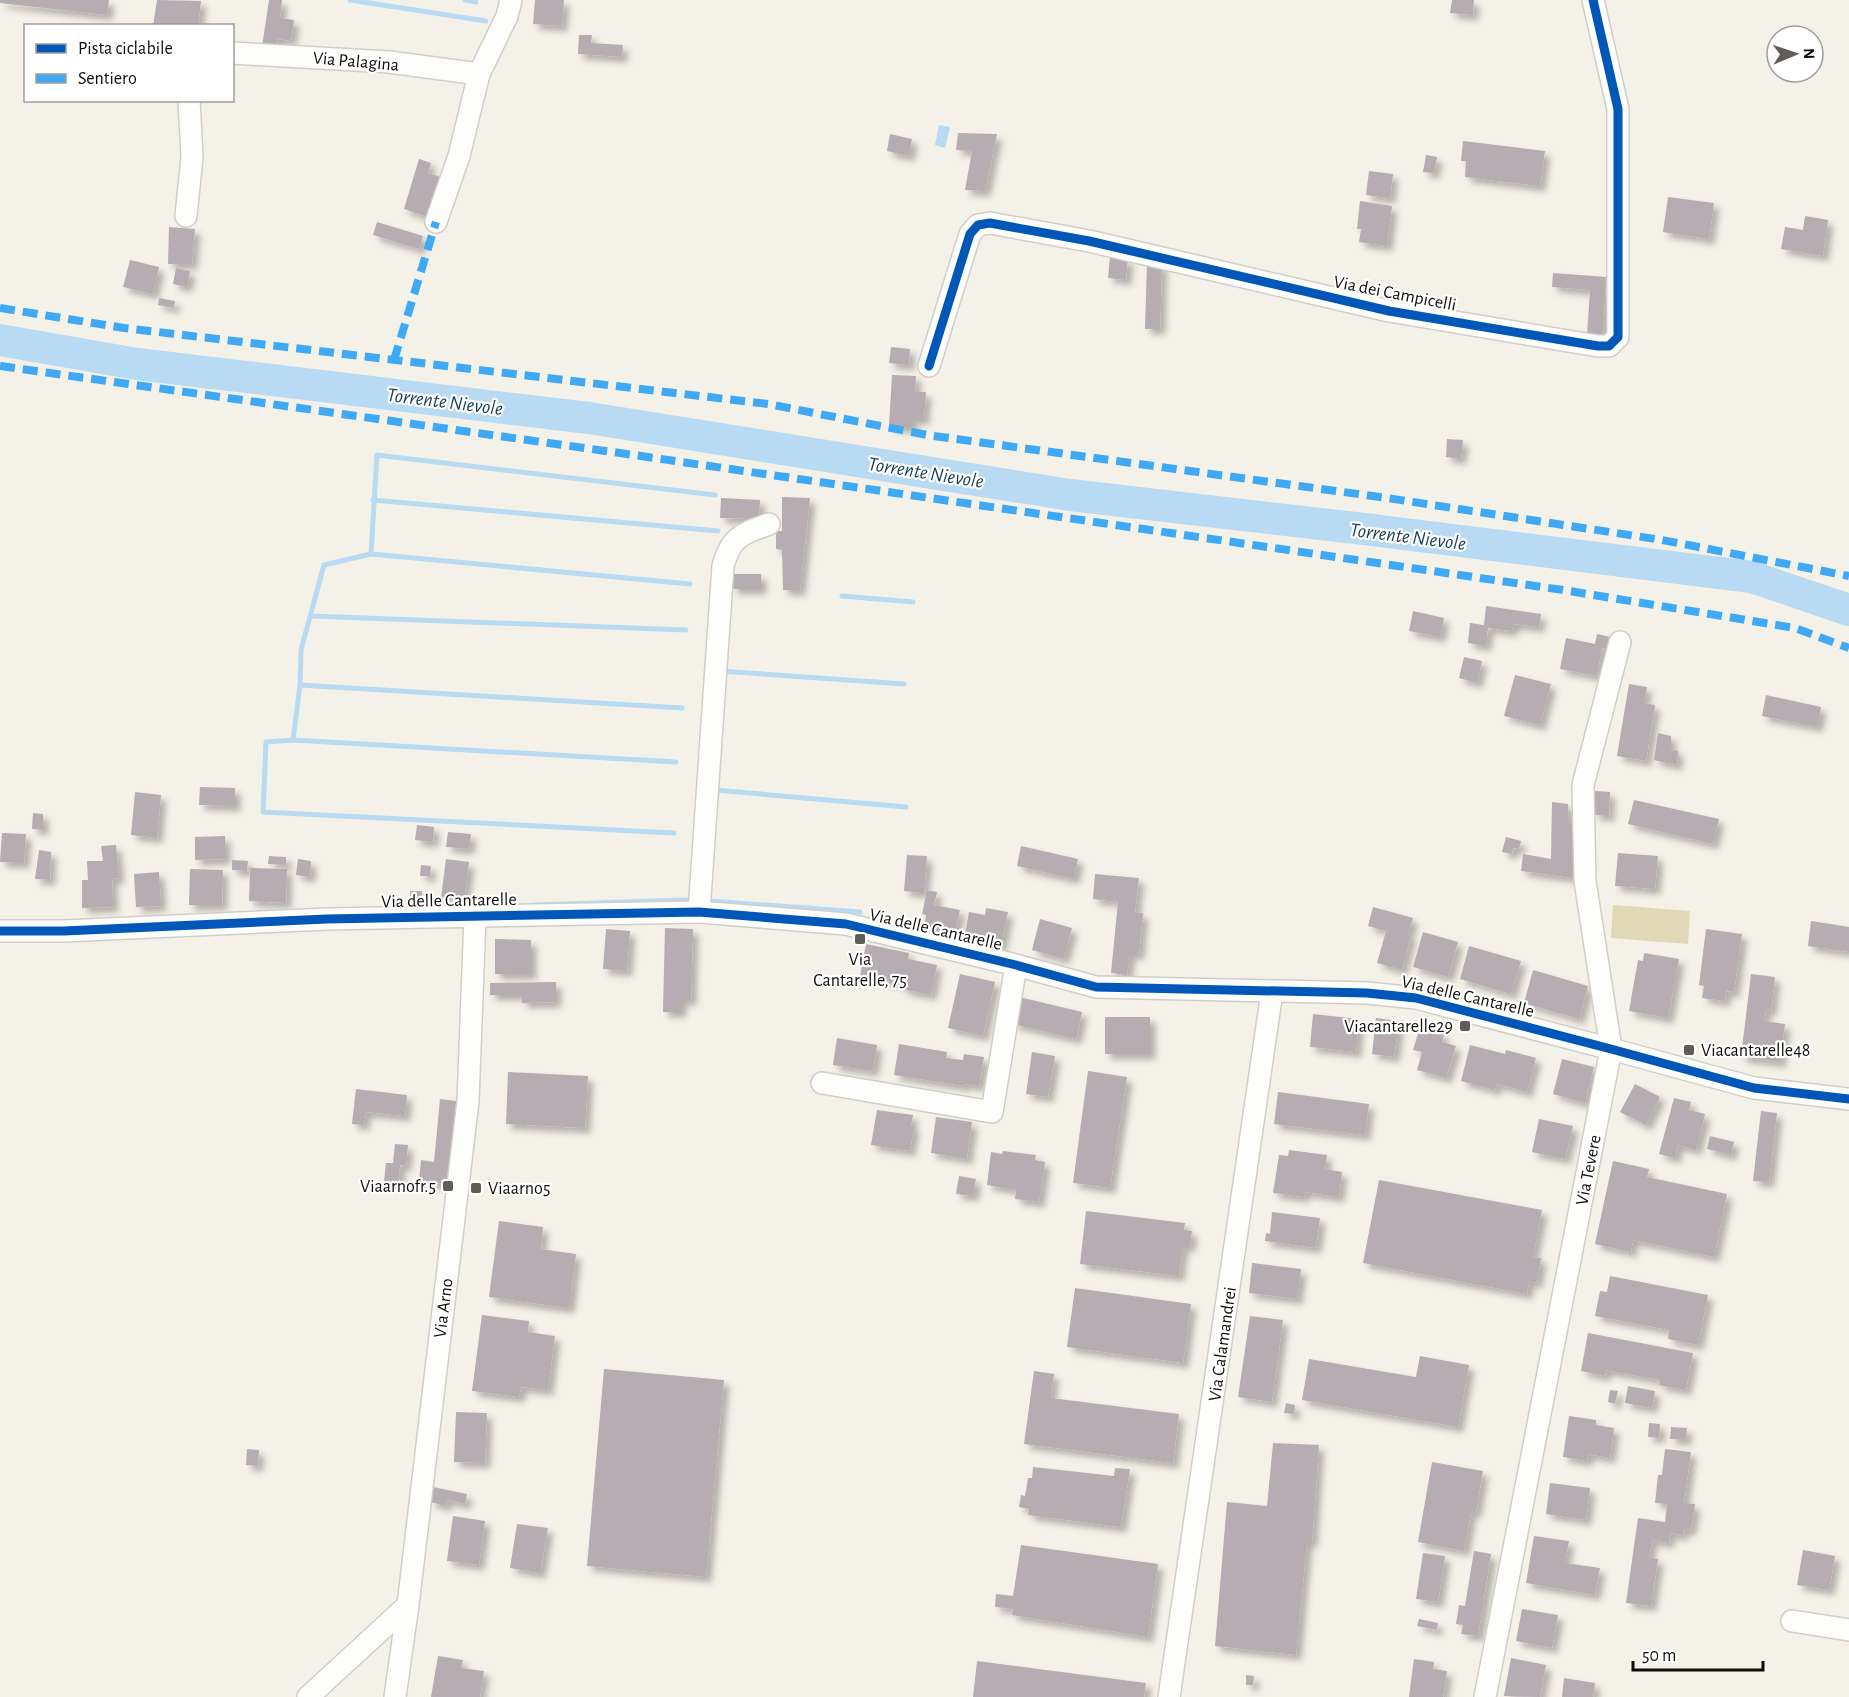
<svg xmlns="http://www.w3.org/2000/svg" width="1849" height="1697" font-family="'Alegreya Sans',sans-serif">
  <style>
    .green { fill: #e1d8b5 }
    .water { fill: #b8dbf3 }
    .lines { fill: none; stroke-linecap: round; stroke-linejoin: round }
    .stream { stroke: #b8dbf3; stroke-width: 5 }
    .river { stroke: #b8dbf3; stroke-width: 32 }
    .building { fill: #b5adb2; filter: url(#shadow) }
    .street-casing { stroke: #d0cec7; stroke-width: 24 }
    .street { stroke: #fdfdfc; stroke-width: 21 }
    .quiet { stroke: #3fa9f5; stroke-width: 8; stroke-dasharray: 15 8; stroke-linecap: butt }
    .cycleway-casing { stroke: #fff; stroke-width: 13 }
    .cycleway { stroke: #0057b8; stroke-width: 9 }
    .poi-dot { fill: #5f5d56; stroke: #fff; stroke-width: 2 }
    .labels { text-anchor: middle; stroke-width: 4.5; stroke-linejoin: round; paint-order: stroke }
    .street-label { font-size: 18px; fill: #0f0d08; stroke: #fff }
    .poi-label { font-size: 18px; fill: #0f0d08; stroke: #fff; text-anchor: end }
    .water-label { font-size: 20px; font-style: italic; fill: #143d56; stroke: #fff }
  </style>
  <defs>
    <filter id="shadow"><feDropShadow dx="5.5" dy="5.5" stdDeviation="3" flood-color="#0004"/></filter>
  </defs>
  <rect width="100%" height="100%" fill="#f4f1e8"/>
  <!-- green -->
  <path class="green" d="M1613 905 1690 911 1688 944 1611 938Z"/>
  <!-- water -->
  <path class="water" d="M939 125 950 127 945 148 935 145Z"/>
  <g class="lines">
    <!-- stream -->
    <path class="stream" d="M350 0 486 21
      M465 0 476 2
      M373 500 718 531
      M371 554 690 584
      M842 596 913 602
      M311 616 686 630
      M721 671 904 684
      M300 685 682 708
      M293 740 676 762
      M715 790 906 807
      M674 833 263 812 266 742 293 740 300 685 301 650 324 565 371 554 377 455 715 495
      M711 901 860 912
      M531 905 686 900"/>
    <!-- river -->
    <path class="river" d="M0 340 137 364 589 418 1070 495 1364 529 1752 577 1849 610"/>
  </g>
  <!-- building -->
  <path class="building" d="M0 0H109L107 15 0 3Z
    M157 0 201 1 198 26H153Z
    M269 0H282L280 18 294 20 291 41 278 39 276 49 262 47Z
    M535 0H564L562 26 533 24Z
    M1452 0H1474L1473 15 1450 13Z
    M579 35H592L591 43 623 45 622 57 578 54Z
    M958 133 997 134 985 191 965 190 972 151 956 150Z
    M890 134 912 139 909 156 887 151Z
    M1463 141 1545 151 1540 186 1465 177 1466 161H1461Z
    M1426 155 1437 157 1434 173 1423 172Z
    M419 159 431 163 428 173 443 178 431 218 404 209Z
    M1369 171 1393 174 1390 198 1366 195Z
    M1668 197 1714 203 1709 239 1663 232Z
    M1360 201 1392 206 1387 246 1359 242 1361 229H1357Z
    M1805 216 1828 220 1823 256 1781 249 1785 227 1803 230Z
    M377 222 423 236 419 249 373 235Z
    M169 227 195 229 192 264H168Z
    M1110 257 1128 259 1126 280 1108 278Z
    M130 260 159 267 153 294 123 287Z
    M1147 263 1162 264 1160 329H1145Z
    M176 268 190 271 187 287 173 284Z
    M1553 273 1606 277 1603 336 1587 335 1590 290 1552 287Z
    M159 298 175 301 174 308 158 305Z
    M891 347 910 349 909 365 889 363Z
    M892 375 916 376 915 392H926L924 419H912V428L889 426Z
    M1447 439 1463 440 1461 459 1446 457Z
    M782 497 810 498 800 590H783L782 550 776 549V531H782Z
    M721 498 760 500 759 519 720 518Z
    M732 574H761V589H732Z
    M1486 606 1541 614 1539 627 1514 624 1512 631 1488 628 1486 646 1468 643 1470 623 1484 625Z
    M1413 611 1444 618 1440 637 1409 631Z
    M1597 634 1610 637 1608 649 1602 648 1597 676 1560 669 1566 638 1595 644Z
    M1464 657 1482 661 1477 683 1459 678Z
    M1515 675 1551 684 1540 725 1504 716Z
    M1629 684 1647 687 1644 703 1655 705 1646 761 1617 756Z
    M1766 695 1821 707 1817 727 1762 716Z
    M1658 733 1671 736V749L1678 751 1677 765 1654 760Z
    M200 787 235 788V806L199 805Z
    M1595 791 1610 792 1609 816 1594 815Z
    M135 792 161 795 157 838 131 835Z
    M1634 800 1719 819 1713 844 1628 824Z
    M1552 802 1568 804 1569 824H1575L1581 879 1521 871 1523 854 1551 859Z
    M33 813 43 814V830L32 829Z
    M417 825 434 827 433 842 415 840Z
    M448 832 471 834 469 849 446 847Z
    M2 833 26 834 24 863 0 862Z
    M225 836V859L195 860V837Z
    M1506 837 1521 841 1519 849 1513 848 1512 854 1502 852Z
    M116 845 119 878 112 879 113 907 82 908V880H88L87 861H103L101 846Z
    M1021 846 1078 859 1074 879 1017 866Z
    M39 850 51 852 50 880 35 879Z
    M1618 853 1658 856 1655 889 1615 886Z
    M907 855 927 856 924 893 904 891Z
    M269 856 286 857V865L268 864Z
    M298 859 311 861 310 877 296 875Z
    M446 859 469 862 464 900 441 898Z
    M232 860 248 861 247 871 232 870Z
    M421 865 431 866 430 876H420Z
    M250 868 287 869 286 903 249 901Z
    M190 869 223 870 222 905H189Z
    M159 872 161 906 136 907 134 874Z
    M1095 874 1139 878 1135 913H1143L1139 954H1130L1127 975 1111 973 1118 902 1093 899Z
    M927 890 937 892 934 905 960 910 955 934 924 928 926 915 922 914Z
    M410 891H422V904L410 903Z
    M1373 907 1413 918 1408 935H1411L1402 970 1377 963 1386 931 1368 926Z
    M986 908 1008 912 1001 947 964 939 969 912 985 915Z
    M1040 919 1072 928 1064 959 1032 950Z
    M1811 921 1849 927V952L1808 946Z
    M665 928 693 929 691 1000H681V1012H663Z
    M606 929 630 931 627 971 603 969Z
    M1706 929 1742 934 1734 992 1726 991 1725 1001 1702 998 1704 986 1699 985Z
    M1423 932 1458 942 1448 977 1413 967Z
    M495 939 531 940V974H495Z
    M866 944 909 953 908 959 937 965 931 995 902 989 903 984 860 976Z
    M1469 946 1521 961 1511 994 1460 979Z
    M1644 953 1679 959 1668 1018 1629 1011 1638 960 1643 961Z
    M1533 970 1588 986 1579 1019 1524 1003Z
    M960 974 995 982 983 1036 948 1028Z
    M1751 974 1775 977 1771 1011 1766 1010 1764 1021 1785 1024 1780 1062 1741 1057Z
    M556 982V1002L522 1003V995H490V983Z
    M1019 997 1082 1012 1076 1039 1013 1024Z
    M1313 1014 1359 1019 1356 1052 1310 1047Z
    M1105 1017H1150V1054H1105Z
    M1376 1018 1399 1021 1394 1057 1372 1054Z
    M1420 1027 1444 1034 1442 1042 1456 1046 1446 1078 1417 1070 1422 1052 1413 1050Z
    M837 1038 877 1045 873 1071 833 1065Z
    M899 1044 947 1052 946 1058 963 1060 964 1054 984 1057 979 1086 964 1084V1086L894 1075Z
    M1470 1045 1505 1054 1506 1050 1536 1058 1527 1092 1497 1084 1495 1090 1461 1081Z
    M1032 1052 1055 1056 1048 1097 1026 1094Z
    M1562 1059 1594 1067 1585 1103 1553 1094Z
    M1088 1071 1127 1077 1110 1188 1073 1183Z
    M508 1072 588 1076 585 1128 506 1124Z
    M1635 1084 1660 1097 1646 1125 1620 1112Z
    M356 1089 407 1095 405 1116 366 1112 364 1125 352 1124Z
    M1278 1092 1369 1104 1365 1135 1274 1124Z
    M1674 1098 1691 1102 1689 1110 1705 1114 1696 1150 1678 1145 1675 1158 1659 1154Z
    M440 1099 457 1101 450 1174H445L444 1184 419 1181 421 1160 434 1162Z
    M877 1110 913 1115 911 1127H914L910 1151 871 1145Z
    M1761 1111 1777 1113 1769 1182 1753 1181Z
    M936 1117 972 1122 967 1159 931 1153Z
    M1539 1119 1573 1126 1565 1159 1532 1152Z
    M1710 1136 1734 1142 1731 1155 1707 1149Z
    M395 1144 408 1145 406 1166 400 1165 399 1183 384 1182 386 1163H393Z
    M1289 1150 1327 1155 1325 1169 1342 1172 1339 1197 1305 1192 1304 1197 1273 1193 1279 1155 1288 1156Z
    M1003 1151 1036 1155 1035 1160 1045 1162 1039 1202 1015 1199 1016 1190 987 1185 991 1152 1002 1154Z
    M1613 1161 1649 1169 1647 1177 1727 1194 1714 1257 1633 1240 1631 1252 1595 1244Z
    M959 1176 976 1179 973 1196 956 1194Z
    M1379 1180 1542 1210 1533 1257 1541 1258 1537 1283 1529 1281 1527 1294 1363 1263Z
    M1086 1211 1185 1223 1184 1230 1192 1231 1190 1246H1183L1179 1276 1080 1264Z
    M1272 1212 1320 1218 1316 1248 1265 1241 1266 1233 1270 1234Z
    M499 1221 543 1227 541 1249 576 1254 569 1308 489 1297Z
    M1252 1263 1301 1269 1297 1299 1249 1293Z
    M1610 1276 1708 1295 1698 1345 1668 1339 1669 1330 1595 1316 1600 1291 1607 1292Z
    M1075 1288 1191 1304 1183 1363 1067 1347Z
    M482 1315 529 1321 528 1332 555 1336 548 1390 521 1387 519 1397 472 1391Z
    M1250 1316 1283 1320 1272 1402 1238 1397Z
    M1588 1333 1693 1353 1686 1390 1659 1385 1660 1380 1606 1370 1605 1376 1581 1371Z
    M1420 1356 1469 1365 1458 1427 1302 1400 1309 1359 1416 1377Z
    M604 1369 724 1380 706 1577 587 1566Z
    M1034 1371 1054 1374 1051 1398 1179 1414 1173 1463 1024 1444Z
    M1628 1386 1655 1391 1652 1408 1625 1403Z
    M1610 1390 1618 1391 1615 1404 1608 1402Z
    M1286 1403 1295 1405 1294 1414 1284 1413Z
    M456 1412 487 1413 485 1463 454 1462Z
    M1569 1416 1596 1420V1425L1614 1428 1610 1458 1588 1454 1587 1461 1563 1457Z
    M1649 1423 1660 1424 1659 1438 1648 1437Z
    M1671 1427 1687 1428 1686 1440 1670 1439Z
    M1273 1443 1319 1445 1312 1542H1307L1296 1655 1215 1646 1227 1502 1267 1506Z
    M247 1449 259 1450 258 1466 246 1465Z
    M1665 1449 1691 1452 1684 1503 1695 1504 1691 1530 1684 1529 1683 1535 1670 1533 1669 1543 1652 1540 1649 1558 1658 1559 1651 1606 1626 1603 1638 1518 1665 1522 1667 1504 1655 1503 1658 1475H1662Z
    M1432 1462 1483 1471 1476 1512H1471L1464 1551 1418 1542Z
    M1033 1467 1114 1476 1115 1468 1130 1469 1121 1527 1028 1515 1029 1509 1019 1507 1021 1495 1025 1496 1028 1478H1032Z
    M1550 1483 1590 1488 1586 1520 1546 1514Z
    M433 1487 467 1494 465 1504 447 1500 446 1506 430 1502Z
    M453 1516 485 1521 479 1565 447 1561Z
    M517 1524 548 1528 540 1573 510 1568Z
    M1534 1536 1569 1541 1565 1563 1600 1568 1595 1595 1526 1583Z
    M1021 1545 1158 1564 1148 1637 1012 1615 1013 1609 995 1607 996 1594 1013 1596Z
    M1803 1550 1835 1556 1829 1590 1797 1585Z
    M1474 1551 1491 1554 1478 1636 1461 1634 1463 1625 1456 1624 1459 1605 1465 1606Z
    M1423 1553 1445 1556 1438 1602 1416 1599Z
    M1522 1609 1558 1615 1552 1648 1516 1641Z
    M1419 1619 1438 1623 1437 1630 1417 1626Z
    M438 1656 463 1660 461 1668 484 1671 480 1697H431Z
    M1511 1658 1546 1665 1540 1697 1504 1696Z
    M1414 1659 1434 1662 1433 1669 1447 1671 1443 1697H1409Z
    M977 1661 1146 1683 1144 1697H973Z
    M1246 1675 1254 1676 1253 1685H1246Z
    M1564 1678 1595 1683 1593 1697H1562Z"/>
  <g class="lines">
    <!-- street casing -->
    <g class="street-casing">
      <path id="street" d="M232 53 389 62 479 74
        M186 216 192 157 189 100
        M436 222 459 156 479 74 507 16 511 0
        M929 366 970 234 978 225 990 223 1089 241 1389 311 1598 346H1609L1618 337V109L1593 0
        M699 912 723 566C731 537 741 534 769 524
        M0 931H64L327 919 699 912 846 924 1016 965 1096 987 1367 993 1416 998 1611 1049 1754 1088 1849 1099
        M822 1083 992 1112 1016 965
        M1792 1621 1849 1630
        M308 1697 408 1605
        M395 1697 408 1605 468 1101 475 917
        M1169 1697 1272 992
        M1485 1697 1611 1049 1585 881 1583 785 1620 642"/>
    </g>
    <!-- street -->
    <use href="#street" class="street"/>
    <!-- quiet -->
    <path class="quiet" d="M0 308 124 328 768 404 927 435 1387 498 1662 540 1849 576
      M394 360 436 222
      M0 366 620 453 1563 590 1795 628 1849 648"/>
    <!-- cycleway casing -->
    <g class="cycleway-casing">
      <path id="cycleway" d="M929 366 970 234 978 225 990 223 1089 241 1389 311 1598 346H1609L1618 337V109L1593 0
        M0 931H64L327 919 699 912 846 924 1016 965 1096 987 1367 993 1416 998 1611 1049 1754 1088 1849 1099"/>
    </g>
    <!-- cycleway -->
    <use href="#cycleway" class="cycleway"/>
  </g>
  <!-- markers -->
  <g class="poi-dot">
    <rect x="854" y="933" width="12" height="12" rx="3"/>
    <rect x="1459" y="1020" width="12" height="12" rx="3"/>
    <rect x="1683" y="1044" width="12" height="12" rx="3"/>
    <rect x="442" y="1180" width="12" height="12" rx="3"/>
    <rect x="470" y="1182" width="12" height="12" rx="3"/>
  </g>
  <g class="labels">
    <!-- street labels -->
    <g class="street-label">
      <text transform="translate(356 61) rotate(5)" y="6">Via Palagina</text>
      <text transform="translate(1395 293) rotate(11)" y="6">Via dei Campicelli</text>
      <text transform="translate(449 900) rotate(-1)" y="6">Via delle Cantarelle</text>
      <text transform="translate(936 929) rotate(13)" y="6">Via delle Cantarelle</text>
      <text transform="translate(1468 996) rotate(13)" y="6">Via delle Cantarelle</text>
      <text transform="translate(1588 1170) rotate(-79)" y="6">Via Tevere</text>
      <text transform="translate(443 1308) rotate(-83)" y="6">Via Arno</text>
      <text transform="translate(1222 1344) rotate(-82)" y="6">Via Calamandrei</text>
    </g>
    <!-- poi labels -->
    <g class="poi-label">
      <text x="860" y="965" text-anchor="middle">Via<tspan x="860" dy="21">Cantarelle, 75</tspan></text>
      <text x="1453" y="1032">Viacantarelle29</text>
      <text x="1701" y="1056" text-anchor="start">Viacantarelle48</text>
      <text x="436" y="1192">Viaarnofr.5</text>
      <text x="488" y="1194" text-anchor="start">Viaarno5</text>
    </g>
    <!-- water labels -->
    <g class="water-label">
      <text transform="translate(445 401) rotate(7)" y="7">Torrente Nievole</text>
      <text transform="translate(926 472) rotate(9)" y="7">Torrente Nievole</text>
      <text transform="translate(1408 536) rotate(7)" y="7">Torrente Nievole</text>
    </g>
  </g>
  <!-- legend -->
  <rect x="24" y="24" width="210" height="78" fill="#ffffff" stroke="#9f9e9c" stroke-width="1.5"/>
  <rect x="36" y="44" width="30" height="9" fill="#0057b8" stroke="#9f9e9c" stroke-width="1.5"/>
  <text x="78" y="54" font-size="18" fill="#0f0d08">Pista ciclabile</text>
  <rect x="36" y="74" width="30" height="9" fill="#3fa9f5" stroke="#9f9e9c" stroke-width="1.5"/>
  <text x="78" y="84" font-size="18" fill="#0f0d08">Sentiero</text>
  <!-- north arrow -->
  <g transform="translate(1795 54) rotate(88)"><circle r="28" fill="#ffffff" stroke="#9f9e9c" stroke-width="1.5"/>
  <path d="M0-4.5L10 22L0 15L-10 22Z" fill="#5f5d56"/>
  <text y="-9" font-size="16" font-weight="bold" text-anchor="middle" fill="#0f0d08">N</text>
  </g>
  <!-- scale -->
  <path d="M1633 1661v9h130v-9" fill="none" stroke="#0f0d08" stroke-width="3"/>
  <text x="1642" y="1661" font-size="18" fill="#0f0d08" stroke="#ffffff" stroke-width="4.5" paint-order="stroke">50 m</text>
</svg>
